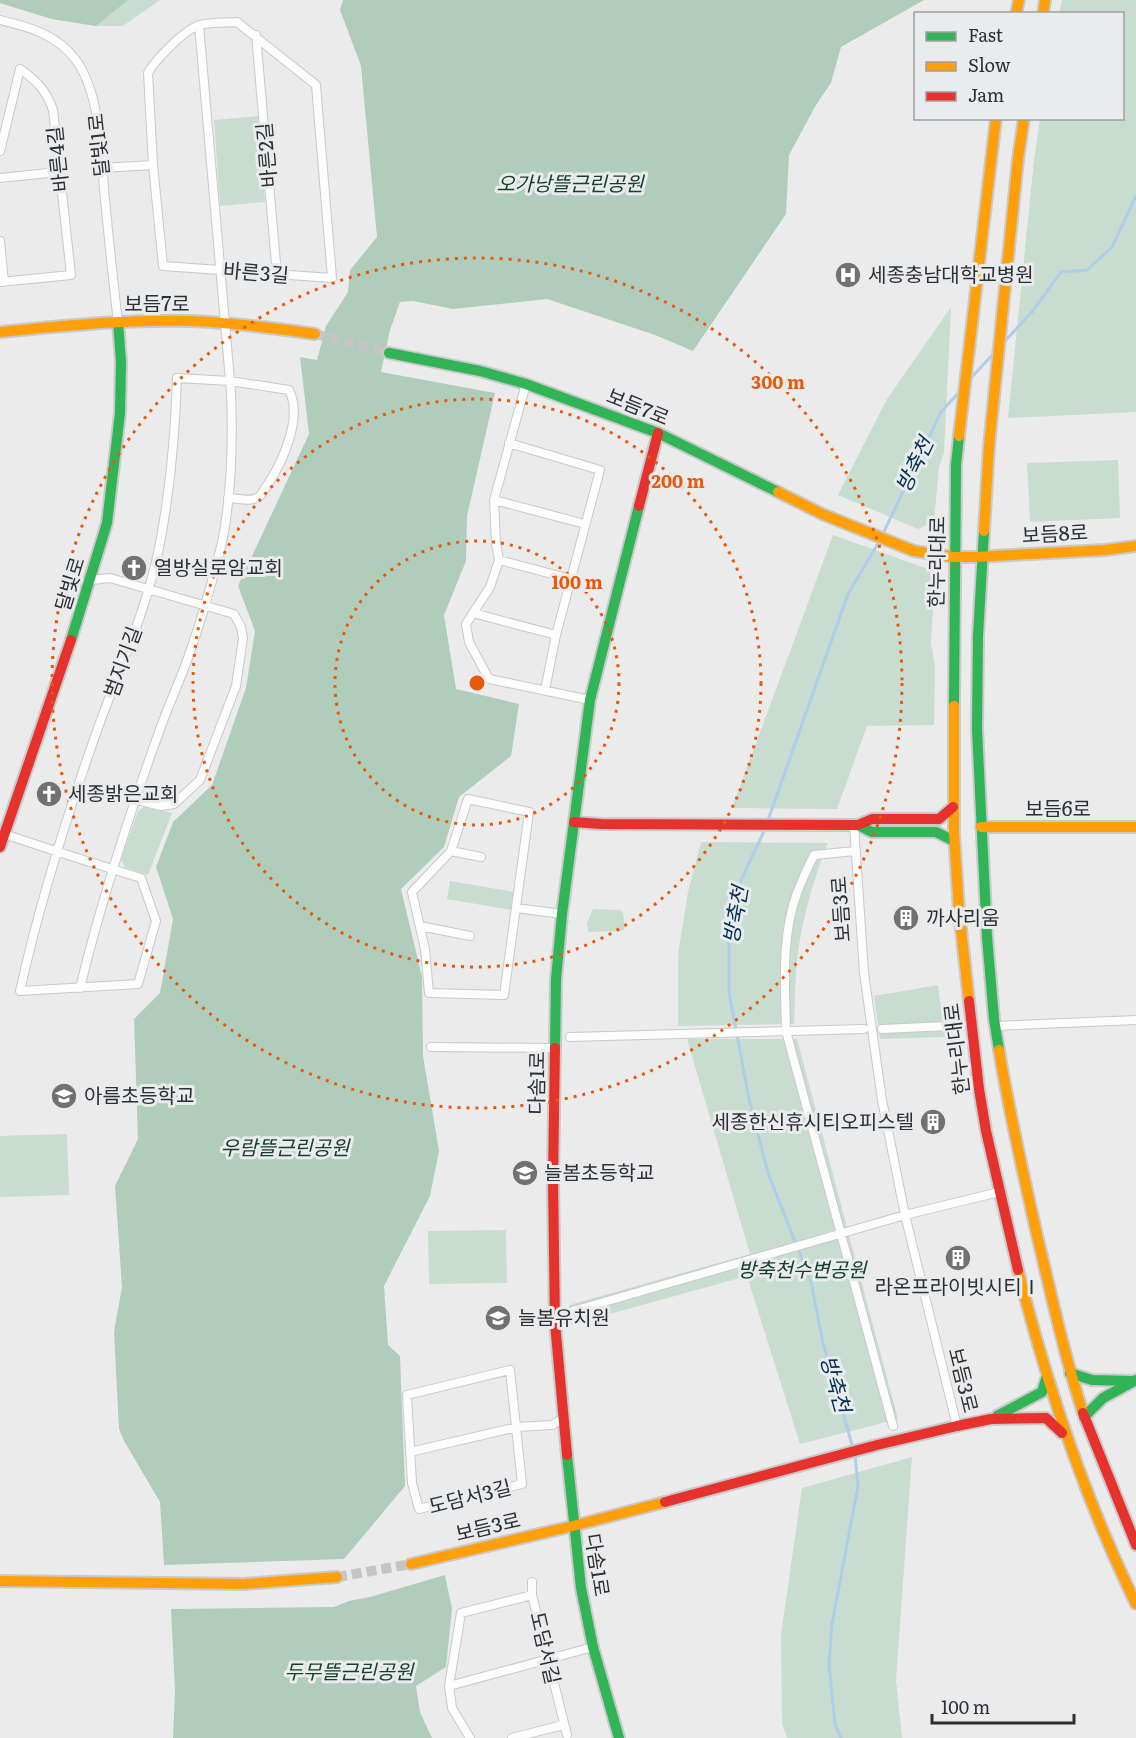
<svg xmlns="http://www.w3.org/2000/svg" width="1136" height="1738" font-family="Literata,'Noto Sans KR',serif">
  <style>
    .green { fill: #c8ddd0 }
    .forest { fill: #b0cdbc }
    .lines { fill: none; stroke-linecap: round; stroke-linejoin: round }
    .stream { stroke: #b0cdea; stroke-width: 3 }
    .secondary-tunnel { stroke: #c5c5c6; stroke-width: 10; stroke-dasharray: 10 5; stroke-linecap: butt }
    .street-casing { stroke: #c9c9ca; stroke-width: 10 }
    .fast-casing { stroke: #c9c9ca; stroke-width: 14 }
    .slow-casing { stroke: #c9c9ca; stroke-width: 14 }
    .jam-casing { stroke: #c9c9ca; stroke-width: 14 }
    .street { stroke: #fcfcfc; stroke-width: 8 }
    .fast { stroke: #30b455; stroke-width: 10 }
    .slow { stroke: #ff9f0a; stroke-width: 10 }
    .jam { stroke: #e5322d; stroke-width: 10 }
    .ring { fill: none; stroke: #e8590c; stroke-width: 3; stroke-dasharray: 3 6 }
    .labels { text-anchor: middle; stroke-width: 6; stroke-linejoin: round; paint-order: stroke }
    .street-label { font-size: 20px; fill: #2e2f30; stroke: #eaebed }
    .park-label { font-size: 20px; font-style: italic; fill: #164029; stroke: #eaebed }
    .poi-label { font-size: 20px; fill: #2e2f30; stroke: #eaebed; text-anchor: start }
    .water-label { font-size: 21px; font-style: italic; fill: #003056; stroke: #eaebed }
    .centre { fill: #e8590c; stroke: #eaebed; stroke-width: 3 }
    .ring-label { font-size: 18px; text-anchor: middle; font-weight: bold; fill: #e8590c; stroke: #eaebed; stroke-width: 6; stroke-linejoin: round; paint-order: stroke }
  </style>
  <rect width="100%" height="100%" fill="#ebebec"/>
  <!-- green -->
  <path class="green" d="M0 0H160L123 26H96L52 19 0 3Z
    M1062 0H1136V412L1008 418 1034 160 1040 119 1122 118V14L1059 13Z
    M258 116 265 202 220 206 214 120Z
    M951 307 944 453 939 467 934 522 918 529 838 495 887 399Z
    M1118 460 1120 518 1030 522 1027 463Z
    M833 535 928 569 935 578 931 643 935 667 934 725 867 726 837 809 732 808Z
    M145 806 172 813 148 875 125 867 121 859 138 811Z
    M701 842 828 843C813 880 802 920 797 959 795 981 795 1003 794 1024L678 1026V955L688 892Z
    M450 881 514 892 511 910 447 899Z
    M593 909 619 910 623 912 625 928 622 931 588 932 587 923Z
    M938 985 945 1037 880 1039 874 996Z
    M687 1039H797L898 1419 800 1444 747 1276 570 1325 569 1305 750 1254Z
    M67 1134 69 1195 0 1197V1136Z
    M506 1230 507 1283 429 1284 428 1231Z
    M912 1457 896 1681 902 1738H787L782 1724 781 1635 802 1488Z"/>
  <!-- forest -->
  <path class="forest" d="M0 0H128L96 26 52 19 0 3Z
    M343 0H924L841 47 831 83 816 105 789 155 786 214 693 351 655 335 547 299 453 309 413 301 400 302 390 330 381 372 495 393 467 516 466 561 444 615 456 689 519 704 511 756 459 797 444 847 401 889 422 977 423 1056 439 1151 430 1196 384 1286 388 1345 400 1356 405 1486 344 1559 164 1565 160 1502 124 1441 119 1429 114 1332 122 1287 115 1186 138 1139 134 1019 160 993 173 919 156 867 173 822 212 785 246 688 255 631 238 586 309 434 300 357 317 360 326 326 348 292 350 270 377 237 361 66 340 10Z
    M445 1575 452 1609 446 1667 416 1686 420 1712 432 1738H173L175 1691 171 1609 334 1607 349 1601 370 1597Z"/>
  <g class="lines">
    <!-- stream -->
    <path class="stream" d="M1003 343 1032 312 1061 272 1087 270 1112 247 1136 196
      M969 380 995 352
      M767 823 848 594 880 540 941 412 961 390
      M765 829 742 878 729 929V992L749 1099 768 1173 811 1282 823 1343 853 1448
      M841 1738 835 1724 829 1665 832 1624 858 1486 855 1455"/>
    <!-- secondary-tunnel -->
    <path class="secondary-tunnel" d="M315 334 389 353
      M337 1577 411 1564"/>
    <!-- street casing -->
    <g class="street-casing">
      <path id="street" d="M0 20C29 27 56 34 75 59 101 92 101 158 105 200 109 240 113 281 118 322
        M237 22 316 85 332 278 163 266 153 165 148 73C155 60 185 29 200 25 211 22 225 23 237 22Z
        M256 35 277 275
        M0 151 20 69C37 81 46 90 53 110L71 275 0 282
        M102 168 153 165
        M0 178 58 172
        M0 241 4 282
        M526 384 494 500 496 543 499 560 490 587 466 624 469 642 489 679 590 700
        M509 443 600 470 556 635 545 690
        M494 500 585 524
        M499 560 571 579
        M92 580 110 578 234 614 241 627 243 638 236 686 200 780 174 804 161 806 137 800
        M473 613 556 635
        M468 799 529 812 504 995 429 993 425 949 412 892 451 851Z
        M854 825 864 973 882 1100 905 1215 957 1426
        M4 834C49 849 95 864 141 878L156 921 138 984 20 991C40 901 68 812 99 725 120 668 145 613 158 553 170 495 175 437 177 378L230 381 289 390C303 417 283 461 268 484 265 487 263 493 260 496 252 503 237 498 228 498
        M451 851 481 857
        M855 851 814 855C808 867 802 880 797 893 781 936 785 986 786 1031L893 1426
        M516 908 562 914
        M420 926 470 936
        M80 988C101 902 129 815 159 732 168 706 180 681 189 655 201 621 211 586 220 551 232 500 233 445 231 392L199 25
        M995 1026 1136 1020
        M882 1029 948 1026
        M570 1037 864 1029
        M431 1047 556 1048
        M566 1313 905 1215 999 1192
        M510 1370 522 1484 419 1509 412 1483 407 1395Z
        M410 1452 517 1427 552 1425 564 1418
        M532 1595V1582
        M449 1686 593 1647
        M470 1738 452 1708 449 1686 461 1613 532 1595 567 1735
        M512 1738 563 1725"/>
    </g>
    <!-- fast casing -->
    <g class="fast-casing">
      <path id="fast" d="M389 353 480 371 526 384 658 433 778 492
        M984 531 978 636 977 729 987 937 994 1019 999 1050
        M71 640 107 523 120 413 121 362 118 322
        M954 706 956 465 959 436
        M858 825 872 832H936L954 841
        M555 1048 556 979 562 914 590 700 639 506
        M1070 1373 1092 1380 1131 1381
        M997 1416 1042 1392 1046 1379
        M1084 1417 1103 1398 1136 1380
        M567 1455 581 1588 593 1647 619 1738"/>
    </g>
    <!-- slow casing -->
    <g class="slow-casing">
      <path id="slow" d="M1016 14 1019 0
        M1043 14 1045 0
        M0 332C64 326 128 319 192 321 233 323 274 328 315 334
        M959 436 996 118
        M778 492 822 514 914 551 954 557H975L1105 550 1136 546
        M984 531 989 446 1018 159 1024 118
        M954 706V833L959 911 969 1001
        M981 827H1136
        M999 1050C1009 1112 1023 1173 1037 1235 1051 1294 1064 1354 1083 1413
        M1018 1270C1047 1386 1084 1497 1136 1604
        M411 1564 573 1526 665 1502
        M0 1581 244 1584 337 1577"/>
    </g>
    <!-- jam casing -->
    <g class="jam-casing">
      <path id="jam" d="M639 506 658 433
        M574 822 601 824 858 825 872 819H939L953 807
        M0 847 71 640
        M969 1001 979 1089 986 1131 1018 1270
        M555 1048 553 1179 555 1323 567 1455
        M1083 1413 1136 1545
        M665 1502 877 1445 957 1426 991 1419 1046 1418 1062 1433"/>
    </g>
    <!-- street -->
    <use href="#street" class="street"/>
    <!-- fast -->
    <use href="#fast" class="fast"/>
    <!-- slow -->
    <use href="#slow" class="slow"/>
    <!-- jam -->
    <use href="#jam" class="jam"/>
  </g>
  <!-- distance rings -->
  <g class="ring">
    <circle cx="477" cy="683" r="142"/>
    <circle cx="477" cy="683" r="284"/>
    <circle cx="477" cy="683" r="425"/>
  </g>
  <!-- icons -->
  <defs>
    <g id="hospital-disc" transform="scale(1.35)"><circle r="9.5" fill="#707172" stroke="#eaebed"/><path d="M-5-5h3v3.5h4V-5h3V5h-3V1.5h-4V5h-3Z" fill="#fff"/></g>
    <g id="church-disc" transform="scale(1.35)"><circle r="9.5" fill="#707172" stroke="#eaebed"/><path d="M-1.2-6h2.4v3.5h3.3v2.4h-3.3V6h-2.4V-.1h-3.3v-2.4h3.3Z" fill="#fff"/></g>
    <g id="building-disc" transform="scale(1.35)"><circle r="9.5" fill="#707172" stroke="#eaebed"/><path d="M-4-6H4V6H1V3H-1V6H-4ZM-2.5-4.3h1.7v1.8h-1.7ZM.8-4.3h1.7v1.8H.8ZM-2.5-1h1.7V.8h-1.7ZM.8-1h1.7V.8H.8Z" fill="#fff"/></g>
    <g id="school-disc" transform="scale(1.35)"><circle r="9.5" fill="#707172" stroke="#eaebed"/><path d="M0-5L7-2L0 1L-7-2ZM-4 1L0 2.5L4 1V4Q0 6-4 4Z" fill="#fff"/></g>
  </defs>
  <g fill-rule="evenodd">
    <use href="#hospital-disc" x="848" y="275"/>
    <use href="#church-disc" x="134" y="568"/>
    <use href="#church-disc" x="49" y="794"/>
    <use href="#building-disc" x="906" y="918"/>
    <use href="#school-disc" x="64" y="1096"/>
    <use href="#building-disc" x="933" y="1122"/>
    <use href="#school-disc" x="525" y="1173"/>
    <use href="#building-disc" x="958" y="1258"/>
    <use href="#school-disc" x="498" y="1318"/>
  </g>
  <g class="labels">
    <!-- street labels -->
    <g class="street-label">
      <text transform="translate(99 145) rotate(-96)" y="7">달빛1로</text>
      <text transform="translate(267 155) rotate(-95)" y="7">바른2길</text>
      <text transform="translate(58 159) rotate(-96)" y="7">바른4길</text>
      <text transform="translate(256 273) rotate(5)" y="7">바른3길</text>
      <text x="157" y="311">보듬7로</text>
      <text transform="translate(638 407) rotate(22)" y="7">보듬7로</text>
      <text transform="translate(1055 534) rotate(-3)" y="7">보듬8로</text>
      <text transform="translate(937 562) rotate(-89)" y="7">한누리대로</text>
      <text transform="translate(70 584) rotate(-73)" y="7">달빛로</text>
      <text transform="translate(123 662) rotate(-70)" y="7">범지기길</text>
      <text x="1058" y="816">보듬6로</text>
      <text transform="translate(841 909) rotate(-94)" y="7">보듬3로</text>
      <text transform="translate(957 1049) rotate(-97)" y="7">한누리대로</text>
      <text transform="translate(537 1083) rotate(-89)" y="7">다솜1로</text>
      <text transform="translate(963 1380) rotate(76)" y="7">보듬3로</text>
      <text transform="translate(470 1497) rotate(-14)" y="7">도담서3길</text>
      <text transform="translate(488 1527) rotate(-13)" y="7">보듬3로</text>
      <text transform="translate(597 1565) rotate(81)" y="7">다솜1로</text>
      <text transform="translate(545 1648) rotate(77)" y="7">도담서길</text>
    </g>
    <!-- park labels -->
    <g class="park-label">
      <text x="570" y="191">오가낭뜰근린공원</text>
      <text x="285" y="1155">우람뜰근린공원</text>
      <text x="802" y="1277">방축천수변공원</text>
      <text x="349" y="1679">두무뜰근린공원</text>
    </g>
    <!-- poi labels -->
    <g class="poi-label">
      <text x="868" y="282">세종충남대학교병원</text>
      <text x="154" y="575">열방실로암교회</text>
      <text x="68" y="801">세종밝은교회</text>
      <text x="926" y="925">까사리움</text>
      <text x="84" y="1103">아름초등학교</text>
      <text x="914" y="1129" text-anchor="end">세종한신휴시티오피스텔</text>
      <text x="544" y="1180">늘봄초등학교</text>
      <text x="958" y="1294" text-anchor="middle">라온프라이빗시티Ⅰ</text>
      <text x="518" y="1325">늘봄유치원</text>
    </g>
    <!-- water labels -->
    <g class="water-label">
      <text transform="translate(915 465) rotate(-64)" y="7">방축천</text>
      <text transform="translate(736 915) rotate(-80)" y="7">방축천</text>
      <text transform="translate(835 1384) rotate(74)" y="7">방축천</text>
    </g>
  </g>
  <circle cx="477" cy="683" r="9" class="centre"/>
  <g class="ring-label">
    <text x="778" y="389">300 m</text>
    <text x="678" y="488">200 m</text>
    <text x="577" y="589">100 m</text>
  </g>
  <!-- legend -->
  <rect x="914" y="12" width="210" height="108" fill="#eaebed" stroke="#9fa0a1" stroke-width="1.5"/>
  <rect x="926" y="32" width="30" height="9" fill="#30b455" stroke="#9fa0a1" stroke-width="1.5"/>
  <text x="968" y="42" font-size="18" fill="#2e2f30">Fast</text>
  <rect x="926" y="62" width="30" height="9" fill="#ff9f0a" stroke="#9fa0a1" stroke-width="1.5"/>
  <text x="968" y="72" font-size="18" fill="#2e2f30">Slow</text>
  <rect x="926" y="92" width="30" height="9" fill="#e5322d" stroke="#9fa0a1" stroke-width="1.5"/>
  <text x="968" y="102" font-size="18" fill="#2e2f30">Jam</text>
  <!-- scale -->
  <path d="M932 1714v9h142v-9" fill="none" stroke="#2e2f30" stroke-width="3"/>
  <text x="941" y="1714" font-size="18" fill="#2e2f30" stroke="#eaebed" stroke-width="4.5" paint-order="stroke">100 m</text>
</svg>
